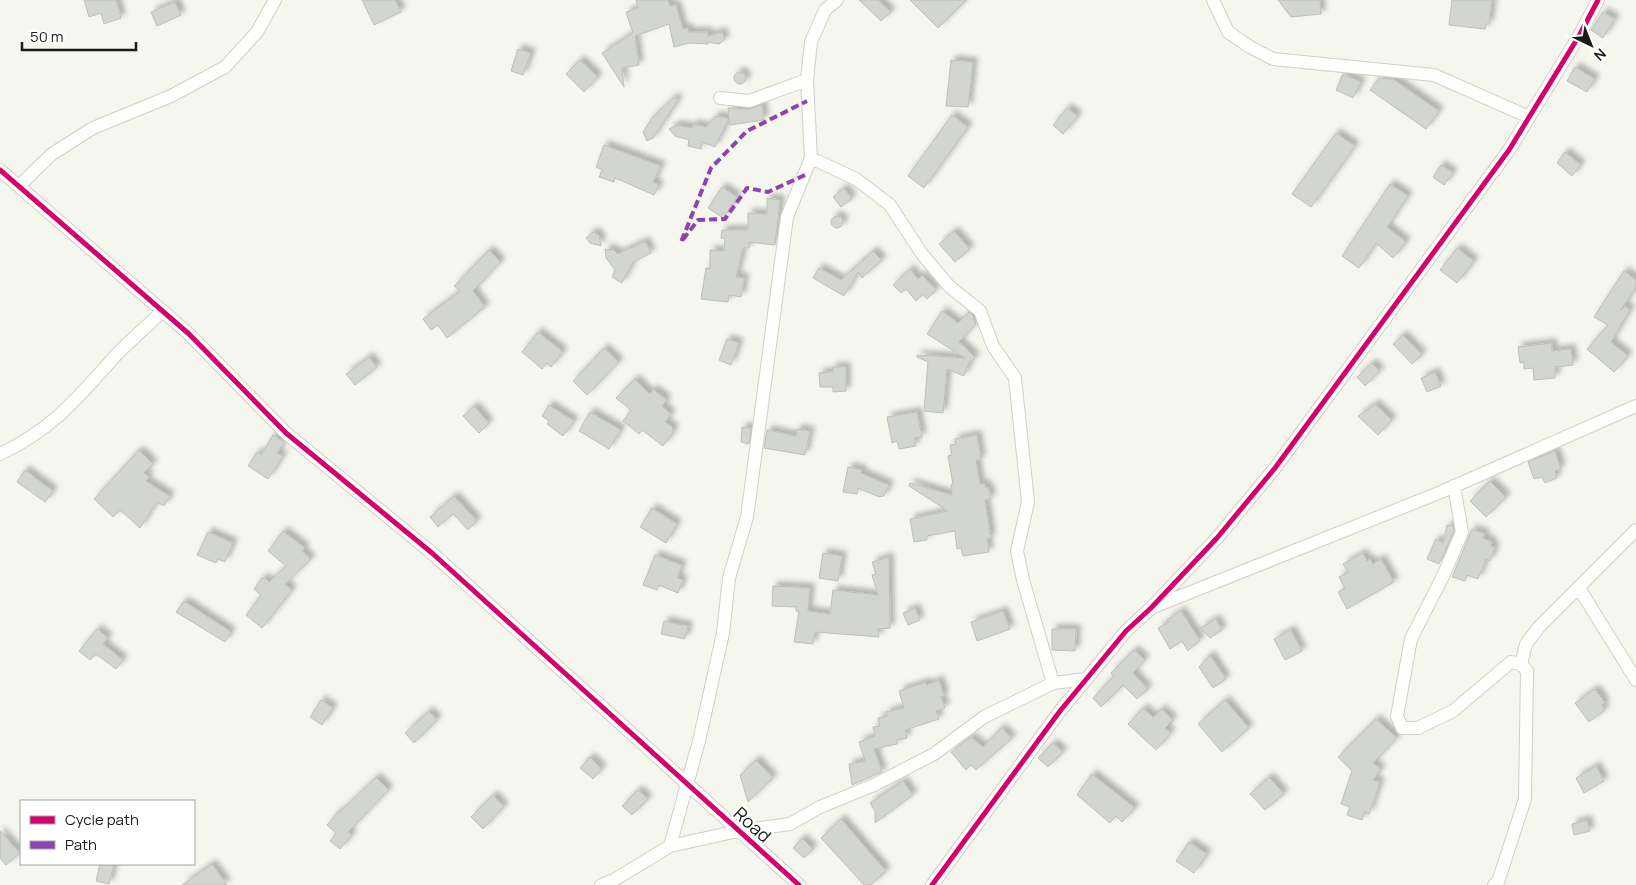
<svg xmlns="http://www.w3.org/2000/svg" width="1636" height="885" font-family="Manrope,sans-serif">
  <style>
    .building { fill: #d3d5d0; stroke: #bdbfba; filter: url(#shadow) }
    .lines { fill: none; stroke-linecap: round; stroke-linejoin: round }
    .minor-casing { stroke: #cfd0ca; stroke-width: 14 }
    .minor { stroke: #fefefc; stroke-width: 12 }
    .quiet { stroke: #8e44ad; stroke-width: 4; stroke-dasharray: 8 4; stroke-linecap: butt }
    .cycleway-casing { stroke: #fff; stroke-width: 8 }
    .cycleway { stroke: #d6006c; stroke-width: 5 }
    .labels { text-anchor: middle; stroke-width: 4.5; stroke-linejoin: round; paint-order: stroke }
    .street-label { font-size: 18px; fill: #1a1b16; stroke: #fff }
  </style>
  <defs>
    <filter id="shadow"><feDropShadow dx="4.5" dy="-4.5" stdDeviation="2.5" flood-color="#0004"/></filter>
  </defs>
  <rect width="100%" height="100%" fill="#f5f6ee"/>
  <!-- building -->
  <path class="building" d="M84 0H116L121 18 104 24 101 13 89 17Z
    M362 0H395L401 12 374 25Z
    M636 0H668L670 6 676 5 683 29 688 28 689 32H708V36L722 32 725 39 719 44 708 42V44L689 43 674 47 669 24 635 36 639 65 622 68 624 87 602 53 633 33 626 12 638 8Z
    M859 0H878L891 12 881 21Z
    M910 0H966L938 28Z
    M1278 0H1320L1321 14 1291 17Z
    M1452 0H1492L1489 24H1486L1485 29 1449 25Z
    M175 2 181 15 157 26 151 12Z
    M1603 12 1615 19 1603 38 1591 30Z
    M518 49 531 53 523 75 511 71Z
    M580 60 598 77 584 92 566 74Z
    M951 60 973 62 968 107 946 106Z
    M1575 67 1595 79 1587 92 1567 81Z
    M734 78a6 6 0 1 1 12 0a6 6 0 1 1-12 0Z
    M1343 74 1361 82 1353 98 1336 90Z
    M1379 78 1393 79 1439 111 1426 129 1370 90Z
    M674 97 678 100 653 138 647 141 643 132 652 118Z
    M762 105 764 120 730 125 729 118 715 147 702 142 701 149 688 146 689 140 675 136 669 129 677 125 692 128 693 124 706 127 716 116 729 118 728 108 749 109Z
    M1067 108 1078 116 1063 134 1053 125Z
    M952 115 968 127 924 188 908 176Z
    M1336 133 1355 146 1311 207 1292 194Z
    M604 145 661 166 653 182 659 185 654 195 615 178 614 182 599 177 602 170 596 167Z
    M1565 152 1581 165 1572 176 1557 163Z
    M1441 165 1453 173 1444 185 1433 177Z
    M1390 184 1408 196 1387 227 1406 242 1393 258 1376 243 1359 268 1342 256Z
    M722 187 737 197 723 218 708 208Z
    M844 188 852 199 841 207 833 197Z
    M767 198 780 200 775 245 749 242V248H743L736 277 744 278 741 297 729 295 728 302 701 299 706 268 710 269V250L724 251 725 239 721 238 722 230H748V213L767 214Z
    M831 222a6 6 0 1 1 12 0a6 6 0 1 1-12 0Z
    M954 231 970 249 955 262 939 244Z
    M593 232 599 235 601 246 590 243 586 238Z
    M645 241 651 253 633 262 622 283 612 277 615 270 606 258 605 249 614 250 618 254Z
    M1457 248 1474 261 1457 283 1440 270Z
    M489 250 501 262 473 291 485 307 447 338 438 325 431 330 423 319 460 291 454 286Z
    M873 251 882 260 862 278 858 272 844 296 813 278 819 268 841 280Z
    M910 269 918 279 922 275 936 290 927 299 923 294 916 301 906 289 901 293 893 285Z
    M1624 271 1636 280V287L1620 311 1625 306 1630 310 1611 342 1628 356 1614 372 1587 349 1608 325 1594 317Z
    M942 311 958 323 969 312 973 316 976 324 959 342 975 357 972 362 970 361 964 376 947 369 943 413 924 411 928 362 917 357V355L965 358 927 334Z
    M538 332 563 352 551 367 547 363 542 369 522 352Z
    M1403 335 1422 355 1412 364 1393 344Z
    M727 339 739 343 731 365 719 360Z
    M1552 343V351L1571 349 1573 365 1555 367V378L1534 380 1533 368 1524 369V362L1520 363 1518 347Z
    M604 348 619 362 587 395 573 381Z
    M369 357 377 367 355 385 346 374Z
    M1372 363 1380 371 1365 386 1357 377Z
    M832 367H846V391L833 392V387H820L819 373 833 372Z
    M1435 372 1441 386 1427 392 1421 378Z
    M635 379 650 394 653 389 667 400 662 406 671 414 665 422 673 428V433L663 446 642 430 639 434 623 421 631 410 616 398Z
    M1375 404 1392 420 1378 435 1358 416Z
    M549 405 574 421 563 436 547 424 549 421 542 416Z
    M474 406 489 423 479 433 463 416Z
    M590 412 621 430 609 449 579 431Z
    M917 412 922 437 914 438 916 446 899 449 897 441 892 443 887 417Z
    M742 427 751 428 749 444 741 442Z
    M797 429 810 431 805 455 764 448 767 430 796 436Z
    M273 435 284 442 277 453 283 456 268 479 248 466 257 452 261 455Z
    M977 435 981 460H976L980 484H985L986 488H989L991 499 985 500 991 538 987 539 989 552 963 556 961 548 957 549 955 531 927 536V540L914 542 910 519 948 511 909 486 910 483 952 495 951 485 953 484 948 456 952 455 950 445 956 444 955 439Z
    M139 450 153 464 144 473 149 477 146 481 170 496 164 506 157 502 140 528 120 510 113 517 94 499Z
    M1555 451 1561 469 1555 471 1557 478 1545 483 1542 477 1534 479 1528 462Z
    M848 467 862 470 861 473 889 485 884 496 879 497 858 488 857 494 843 492Z
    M25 470 53 491 45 502 17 482Z
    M1490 481 1506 497 1486 517 1470 501Z
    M454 496 477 521 468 530 453 514 438 527 430 517Z
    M652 508 677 524 666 543 640 527Z
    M1447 525 1453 526 1454 531 1439 564 1427 559 1436 539 1443 543Z
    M1472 529 1485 534 1483 538 1492 542 1491 546 1495 547 1490 561 1486 559 1478 579 1467 575 1465 581 1452 577Z
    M283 531 305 548 302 551 311 559 285 584 292 590 262 628 246 615 261 595 254 589 263 577 269 582 286 566 268 551Z
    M208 532 233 543 225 562 218 559 216 563 197 555Z
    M823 553 842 556 838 581 819 578Z
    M1363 553 1367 561 1370 559 1373 564 1381 559 1394 582 1347 609 1338 592 1345 588 1339 577 1348 572 1343 564Z
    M655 555 682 565 677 578 683 580 678 593 659 585 657 590 643 585Z
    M889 557 890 628 878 629 879 637 815 632 813 644 794 642 799 611H796V607L772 606 773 586 810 588 808 611 830 614 833 590 878 595 872 575 876 574 872 562Z
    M184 601 231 632 225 642 176 612Z
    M915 608 920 620 908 625 903 613Z
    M1003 611 1010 629 977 641 971 622Z
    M1181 611 1200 640 1188 651 1182 641 1170 649 1158 628 1169 622 1167 620Z
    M1216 619 1222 630 1210 638 1200 628Z
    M664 621 688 626 685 639 661 634Z
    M97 629 108 638 103 644 123 660 116 669 96 654 90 660 79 651Z
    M1052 629H1076L1075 651 1052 650Z
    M1291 630 1302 651 1285 660 1274 639Z
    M1134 650 1145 660 1133 673 1148 689 1137 699 1123 685 1101 707 1093 698 1114 676 1111 673Z
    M1210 655 1226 679 1213 688 1199 667Z
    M939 680 944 696 941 697 945 708 936 711 939 719 905 730 907 738 897 740V744L874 749 882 772 852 785 849 764 865 761 859 742 875 736 873 727 880 726 878 718 887 716 886 712 904 708 899 691 926 682 927 685Z
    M1595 689 1605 703 1602 705 1605 710 1589 722 1575 703Z
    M321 700 333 708 322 725 310 717Z
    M1225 700 1249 728 1222 752 1198 724Z
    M1143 708 1153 717 1161 709 1173 720 1165 728 1171 733 1156 750 1128 724Z
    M429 711 437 720 414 743 405 733Z
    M1376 719 1397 738 1373 763 1381 769 1373 780 1380 782 1369 814 1365 812 1362 820 1347 815 1350 807 1341 804 1352 771 1338 757Z
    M1001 728 1012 738 976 770 971 765 966 770 951 752 971 737 983 747Z
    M1053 743 1063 752 1048 767 1038 758Z
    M590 757 602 769 593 779 580 768Z
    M756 760 773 778 748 802 740 775Z
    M1596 766 1604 781 1584 793 1576 778Z
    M1092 774 1135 808 1122 822 1116 816 1110 823 1077 795Z
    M376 777 389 790 348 832 352 835 340 849 330 841 336 833 327 825 339 811 340 812Z
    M1269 777 1284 794 1265 810 1250 794Z
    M903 781 913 795 875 823V811L870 803Z
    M638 790 648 799 632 815 622 806Z
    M493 795 504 807 483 829 471 817Z
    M841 819 886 871 871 885H864L821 838Z
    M1587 820 1590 831 1574 835 1572 824Z
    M0 831 20 853 6 865 0 858Z
    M802 838 813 849 804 858 793 848Z
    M1189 842 1207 854 1194 873 1176 861Z
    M100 864H114L109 884 96 881Z
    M212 864 227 885H182Z"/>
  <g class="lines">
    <!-- minor casing -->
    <g class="minor-casing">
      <path id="minor" d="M1213 0 1228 32 1250 47 1273 59 1434 75 1529 117
        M720 98 749 101 807 80
        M811 158 856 179 890 205 922 254 949 286 980 311 993 346 1015 378 1028 502 1017 551 1023 580 1053 683 1086 679
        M0 170 189 334 286 433 432 553 799 885
        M19 186 52 154 93 128 171 96 225 67 257 32 275 0
        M0 454C55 428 78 397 118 353 132 339 148 325 163 311
        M1454 486 1462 532 1443 576 1411 639 1397 716 1402 728H1418L1453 711 1511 662 1521 664 1527 671 1525 799 1498 882 1494 885
        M1579 588 1636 680
        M1156 606 1441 492 1636 406
        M1521 664 1526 644 1539 627 1636 530
        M670 846 699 741 723 633 729 578 747 517 787 217 811 158 807 80 811 42 825 10 837 0
        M601 885 614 880 670 846 738 831 790 824 820 807 874 785 934 754 984 717 1053 683
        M932 885 1060 711 1126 631 1151 608 1217 538 1275 468 1509 150 1579 36 1598 0"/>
    </g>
    <!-- minor -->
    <use href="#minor" class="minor"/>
    <!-- quiet -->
    <path class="quiet" d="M805 175 768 192 747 188 725 219 698 220 681 242 711 168 747 131 807 101"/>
    <!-- cycleway casing -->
    <g class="cycleway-casing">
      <path id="cycleway" d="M0 170 189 334 286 433 432 553 799 885
        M932 885 1060 711 1126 631 1151 608 1217 538 1275 468 1509 150 1579 36 1598 0"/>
    </g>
    <!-- cycleway -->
    <use href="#cycleway" class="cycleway"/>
  </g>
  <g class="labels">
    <!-- street labels -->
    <g class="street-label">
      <text transform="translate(752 825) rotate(42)" y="6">Road</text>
    </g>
  </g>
  <!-- legend -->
  <rect x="20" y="800" width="175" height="65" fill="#ffffff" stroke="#a3a4a2"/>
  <rect x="30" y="816" width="25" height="8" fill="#d6006c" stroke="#a3a4a2"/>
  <text x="65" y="825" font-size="15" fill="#1a1b16">Cycle path</text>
  <rect x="30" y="841" width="25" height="8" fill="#8e44ad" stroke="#a3a4a2"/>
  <text x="65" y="850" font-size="15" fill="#1a1b16">Path</text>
  <!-- north arrow -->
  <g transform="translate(1591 45) rotate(137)" stroke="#ffffff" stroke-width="4" paint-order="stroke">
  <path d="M0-4L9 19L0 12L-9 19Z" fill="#1a1b16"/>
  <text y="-8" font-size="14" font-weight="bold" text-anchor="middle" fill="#1a1b16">N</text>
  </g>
  <!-- scale -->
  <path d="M22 42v8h114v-8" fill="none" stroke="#1a1b16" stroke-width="2.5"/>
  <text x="30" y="42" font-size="15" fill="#1a1b16" stroke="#ffffff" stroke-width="4" paint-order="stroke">50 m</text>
</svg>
